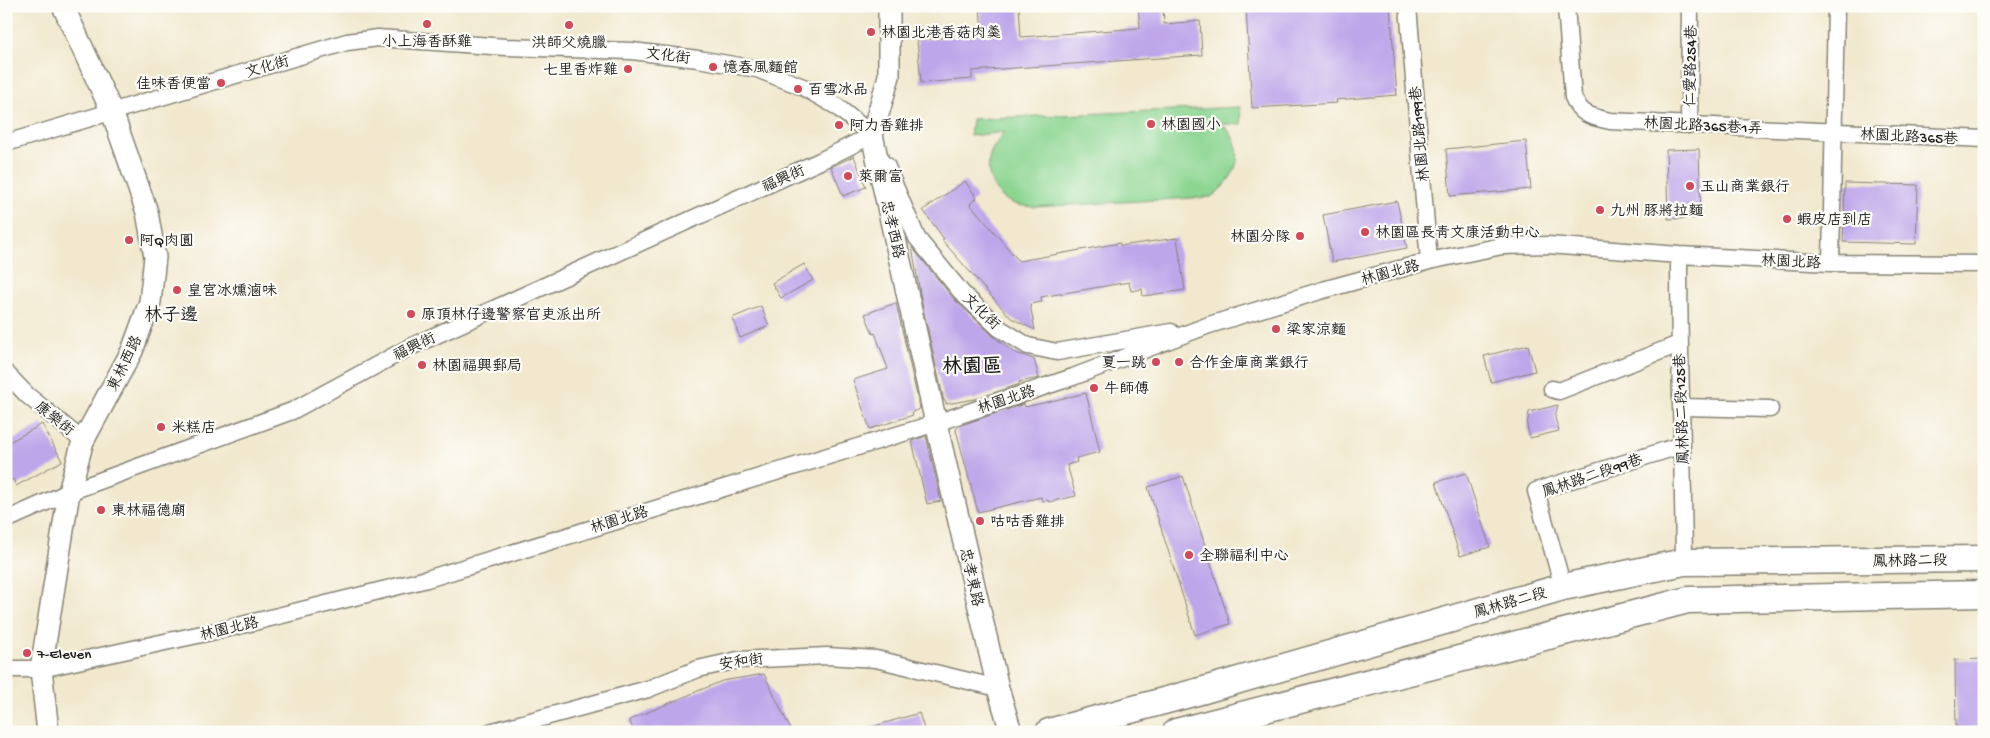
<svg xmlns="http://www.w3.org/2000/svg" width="1990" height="738" font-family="'Gochi Hand','LXGW WenKai TC',sans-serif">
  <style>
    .green { fill: #8bd591; stroke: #547856 }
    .building { fill: #bea6ea }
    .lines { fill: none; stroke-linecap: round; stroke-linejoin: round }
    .minor-casing { stroke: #868275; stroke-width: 19 }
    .tertiary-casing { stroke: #868275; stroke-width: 24 }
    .primary-casing { stroke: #868275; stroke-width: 29 }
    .minor { stroke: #fff; stroke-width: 16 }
    .tertiary { stroke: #fff; stroke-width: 21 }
    .primary { stroke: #fff; stroke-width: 26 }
    .poi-dot { fill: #d1495b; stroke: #fdfcf7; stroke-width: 2 }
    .labels { text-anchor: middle; stroke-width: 4.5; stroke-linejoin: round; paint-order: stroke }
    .poi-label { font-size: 15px; fill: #1c1c1c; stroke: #fdfcf7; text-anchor: start }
    .street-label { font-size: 15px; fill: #1c1c1c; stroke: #fdfcf7 }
    .quarter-label { font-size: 18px; fill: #1c1c1c; stroke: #fdfcf7 }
    .district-label { font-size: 20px; font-weight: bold; fill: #1c1c1c; stroke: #fdfcf7 }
  </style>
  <rect width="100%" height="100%" fill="#fdfcf7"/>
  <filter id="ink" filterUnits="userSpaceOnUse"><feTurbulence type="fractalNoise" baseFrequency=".02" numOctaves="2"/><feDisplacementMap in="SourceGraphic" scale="10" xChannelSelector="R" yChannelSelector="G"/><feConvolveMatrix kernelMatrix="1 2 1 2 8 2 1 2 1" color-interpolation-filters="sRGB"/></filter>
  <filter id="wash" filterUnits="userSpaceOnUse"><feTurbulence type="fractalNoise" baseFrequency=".0096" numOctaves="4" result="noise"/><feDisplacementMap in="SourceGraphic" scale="20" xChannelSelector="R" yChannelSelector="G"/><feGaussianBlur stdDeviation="1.12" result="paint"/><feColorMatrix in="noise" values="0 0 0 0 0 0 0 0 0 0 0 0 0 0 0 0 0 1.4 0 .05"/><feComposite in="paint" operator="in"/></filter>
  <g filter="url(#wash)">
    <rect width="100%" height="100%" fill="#f1e8ce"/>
    <!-- green -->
    <path class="green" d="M1240 107 1241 124H1222C1249 149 1238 177 1211 197L1034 207C1026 206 1018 206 1010 202 992 194 984 171 991 152 994 145 1000 139 1004 132L970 136 972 119Z"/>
    <g id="blocks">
      <!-- building -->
      <path class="building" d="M980 6H1019L1021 37 1140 28 1138 6H1163L1164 24 1200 21 1202 55 972 71V79L921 83 917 40 982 34Z
        M1288 6H1390L1397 95 1336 100 1337 103 1252 108 1246 9Z
        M1526 141 1531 189 1450 196 1446 149Z
        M1699 149 1701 218 1668 219 1666 150Z
        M854 156 866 187 843 196 831 167Z
        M965 181 977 198 970 204 1019 261 1120 243V246L1177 238 1185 290 1143 296 1142 289 1131 291 1129 282 1041 297 1042 302 1030 304 1035 330 1011 318 991 296 942 240 944 239 923 210Z
        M1845 183 1918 185 1916 244 1843 242Z
        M1397 201 1407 248 1332 262 1323 215Z
        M912 247 954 299 992 335 1013 352 1034 359 1039 378 1019 382 1020 384 975 399 946 404V401H944L922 304Z
        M804 264 813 280 781 298 772 283Z
        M896 303 920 409 912 412 913 415 870 429 853 380 888 369 875 333 873 334 865 314Z
        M761 306 769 326 740 338 732 318Z
        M1528 345 1535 371 1491 382 1484 356Z
        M1086 393 1100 452 1076 458 1077 462 1067 465 1076 496 1049 502 1048 500 1042 501 1041 497 978 512 956 430 958 426 1024 404 1025 407Z
        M1558 405 1555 418 1559 431 1530 438 1527 426 1529 412Z
        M42 424 62 461 16 486 13 479 6 483V444Z
        M926 436 941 501 927 504 912 441Z
        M1466 473 1490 547 1460 556 1436 482Z
        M1183 476 1230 624 1195 635 1148 487Z
        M1984 659V732H1956L1955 660Z
        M764 674 792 732H634L629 720 722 681Z
        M919 713 925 732H869L868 728Z"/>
    </g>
  </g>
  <g filter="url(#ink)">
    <use href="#blocks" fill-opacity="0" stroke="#868275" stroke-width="1"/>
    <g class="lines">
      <!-- minor casing -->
      <g class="minor-casing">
        <path id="minor" d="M1408 6 1429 261
          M1566 6 1573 97C1580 115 1592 117 1610 121L1984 139
          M1689 125 1690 6
          M6 143 347 42 378 38 506 47 632 51 698 59 757 69 803 87 836 106 872 135 876 143
          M886 165 917 238 962 293 999 328 1028 346 1057 352 1171 332
          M1679 255C1679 357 1683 460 1684 562
          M1831 263 1836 6
          M6 373 27 395 83 441
          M1552 389 1559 391 1679 344
          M1682 407 1770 409
          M6 520 69 492 292 411 410 347 820 161 872 135
          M1563 587 1536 491 1682 445
          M6 669H41L234 627 427 579 936 423 1073 377 1209 325 1323 290 1429 261 1502 246 1548 245 1679 255 1831 263 1984 264
          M490 732 648 689 698 669 738 660 827 656 876 659 998 688"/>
      </g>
      <!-- tertiary casing -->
      <g class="tertiary-casing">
        <path id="tertiary" d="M889 6V76L872 135 936 423 998 688 1011 732
          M48 732 41 669 69 492 83 441 132 351 150 302 155 257 147 212 112 112 63 6"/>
      </g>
      <!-- primary casing -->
      <g class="primary-casing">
        <path id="primary" d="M1049 732 1204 690 1563 587 1684 562 1984 559
          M1176 732 1688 600 1984 594"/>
      </g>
      <!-- minor -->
      <use href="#minor" class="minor"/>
      <!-- tertiary -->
      <use href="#tertiary" class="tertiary"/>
      <!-- primary -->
      <use href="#primary" class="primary"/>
    </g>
  </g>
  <!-- markers -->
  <g class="poi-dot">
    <circle cx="427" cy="24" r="5"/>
    <circle cx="569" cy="25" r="5"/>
    <circle cx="871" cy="32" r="5"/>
    <circle cx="713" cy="67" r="5"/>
    <circle cx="628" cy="69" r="5"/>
    <circle cx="221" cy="83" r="5"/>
    <circle cx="798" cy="89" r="5"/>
    <circle cx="1151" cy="124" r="5"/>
    <circle cx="839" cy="125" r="5"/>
    <circle cx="848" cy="176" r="5"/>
    <circle cx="1690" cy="186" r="5"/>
    <circle cx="1600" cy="210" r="5"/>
    <circle cx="1787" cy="219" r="5"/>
    <circle cx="1365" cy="232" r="5"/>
    <circle cx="1300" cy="236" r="5"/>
    <circle cx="129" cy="240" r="5"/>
    <circle cx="177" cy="290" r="5"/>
    <circle cx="411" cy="314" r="5"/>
    <circle cx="1276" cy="329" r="5"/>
    <circle cx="1156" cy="362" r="5"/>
    <circle cx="1179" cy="362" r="5"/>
    <circle cx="422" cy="365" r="5"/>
    <circle cx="1094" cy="388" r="5"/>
    <circle cx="161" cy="427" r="5"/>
    <circle cx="101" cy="510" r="5"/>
    <circle cx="980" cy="521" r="5"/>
    <circle cx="1189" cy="555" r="5"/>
    <circle cx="27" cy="653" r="5"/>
  </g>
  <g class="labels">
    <!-- poi labels -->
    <g class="poi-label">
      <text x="881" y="37">林園北港香菇肉羮</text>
      <text x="427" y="46" text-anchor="middle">小上海香酥雞</text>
      <text x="569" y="47" text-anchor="middle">洪師父燒臘</text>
      <text x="723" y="72">憶春風麵館</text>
      <text x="618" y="74" text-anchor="end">七里香炸雞</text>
      <text x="211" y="88" text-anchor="end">佳味香便當</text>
      <text x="808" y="94">百雪冰品</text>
      <text x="1161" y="129">林園國小</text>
      <text x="849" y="130">阿力香雞排</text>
      <text x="858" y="181">萊爾富</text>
      <text x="1700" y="191">玉山商業銀行</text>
      <text x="1610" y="215">九州 豚將拉麵</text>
      <text x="1797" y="224">蝦皮店到店</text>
      <text x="1375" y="237">林園區長青文康活動中心</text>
      <text x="1290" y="241" text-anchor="end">林園分隊</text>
      <text x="139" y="245">阿Q肉圓</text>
      <text x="187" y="295">皇宮冰燻滷味</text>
      <text x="421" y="319">原頂林仔邊警察官吏派出所</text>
      <text x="1286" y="334">梁家涼麵</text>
      <text x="1146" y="367" text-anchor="end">夏一跳</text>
      <text x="1189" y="367">合作金庫商業銀行</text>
      <text x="432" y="370">林園福興郵局</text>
      <text x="1104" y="393">牛師傅</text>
      <text x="171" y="432">米糕店</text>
      <text x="111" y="515">東林福德廟</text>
      <text x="990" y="526">咕咕香雞排</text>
      <text x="1199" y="560">全聯福利中心</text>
      <text x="37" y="658">7-Eleven</text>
    </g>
    <!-- street labels -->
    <g class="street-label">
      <text transform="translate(668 55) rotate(7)" y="5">文化街</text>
      <text transform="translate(267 66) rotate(-16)" y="5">文化街</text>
      <text transform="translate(1690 66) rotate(-89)" y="5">仁愛路254巷</text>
      <text transform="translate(1703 125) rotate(3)" y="5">林園北路365巷1弄</text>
      <text transform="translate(1419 134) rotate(-95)" y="5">林園北路199巷</text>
      <text transform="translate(1909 136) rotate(3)" y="5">林園北路365巷</text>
      <text transform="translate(783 178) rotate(-24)" y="5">福興街</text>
      <text transform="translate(893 229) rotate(77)" y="5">忠孝西路</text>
      <text transform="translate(1791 261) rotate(3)" y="5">林園北路</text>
      <text transform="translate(1390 272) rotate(-15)" y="5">林園北路</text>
      <text transform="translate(982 311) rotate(43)" y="5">文化街</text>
      <text transform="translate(414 346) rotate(-26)" y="5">福興街</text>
      <text transform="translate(124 363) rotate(-64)" y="5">東林西路</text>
      <text transform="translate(1006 399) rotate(-18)" y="5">林園北路</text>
      <text transform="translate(1681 409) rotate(-92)" y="5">鳳林路二段125巷</text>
      <text transform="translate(55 418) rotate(39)" y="5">康樂街</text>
      <text transform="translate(1592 475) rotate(-19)" y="5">鳳林路二段99巷</text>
      <text transform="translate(619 519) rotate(-17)" y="5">林園北路</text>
      <text transform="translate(1910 560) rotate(-1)" y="5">鳳林路二段</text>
      <text transform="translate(972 577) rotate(77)" y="5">忠孝東路</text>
      <text transform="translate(1510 602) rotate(-16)" y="5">鳳林路二段</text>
      <text transform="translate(229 628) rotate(-13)" y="5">林園北路</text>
      <text transform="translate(741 661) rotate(-8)" y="5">安和街</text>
    </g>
    <!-- quarter labels -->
    <g class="quarter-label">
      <text x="171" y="320">林子邊</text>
    </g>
    <!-- district labels -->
    <g class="district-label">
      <text x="972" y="372">林園區</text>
    </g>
  </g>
  <!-- margin -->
  <rect width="1990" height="738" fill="none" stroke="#fdfcf7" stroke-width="25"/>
</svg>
